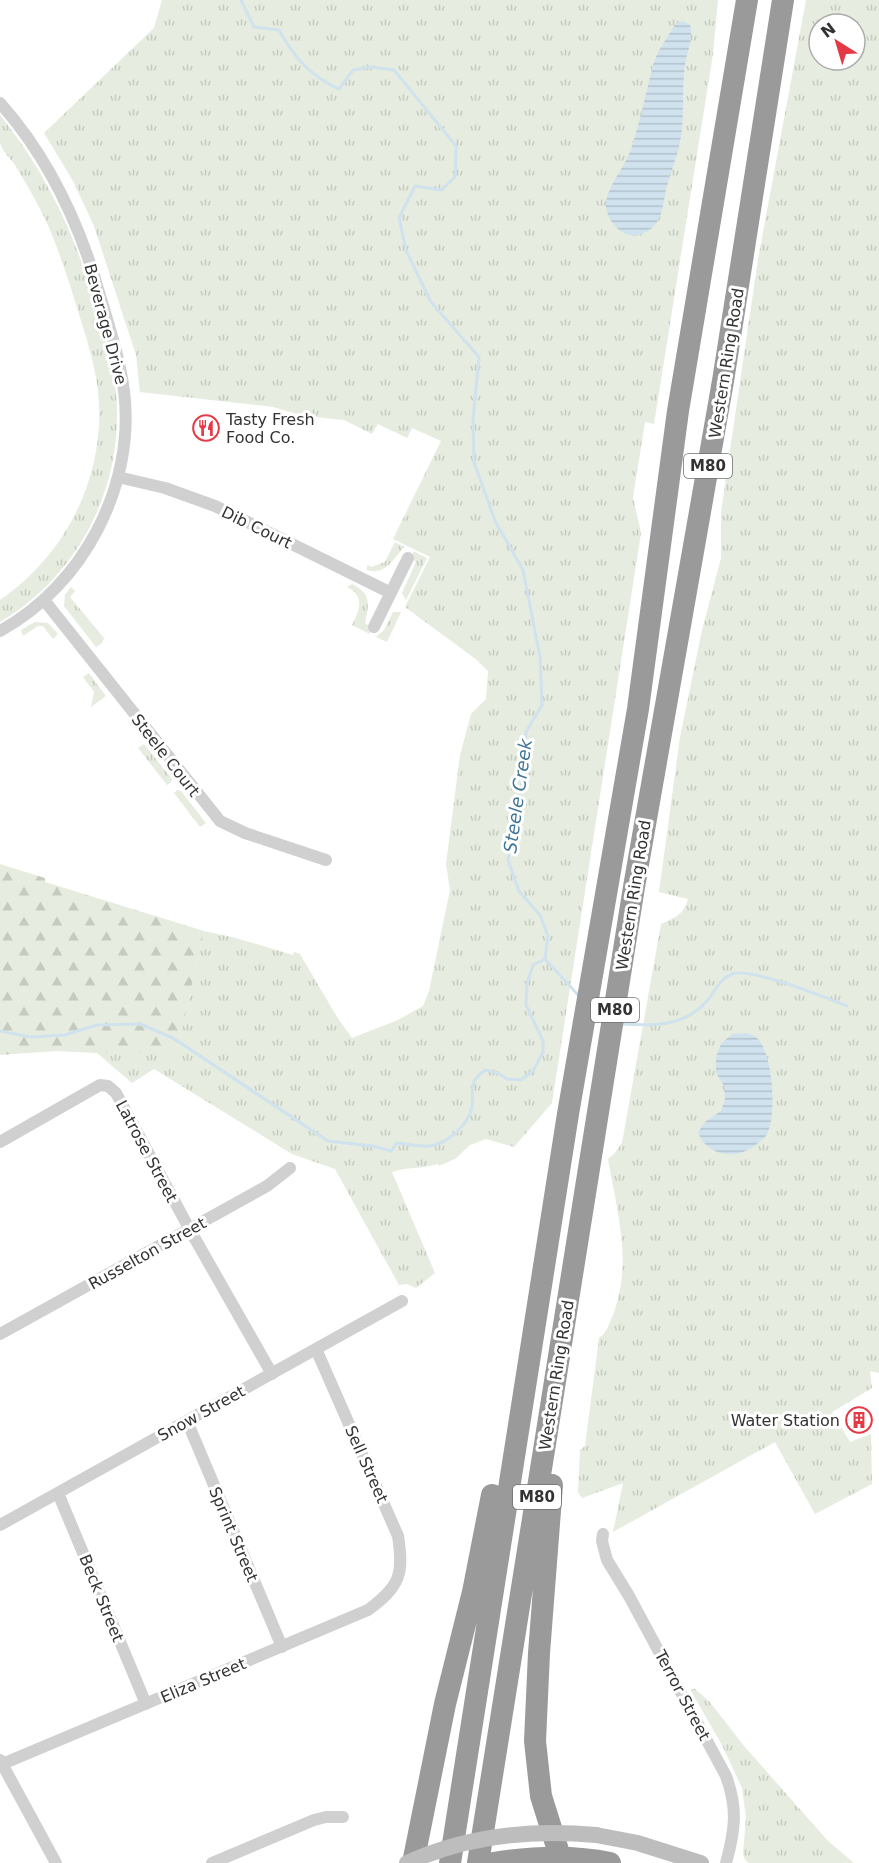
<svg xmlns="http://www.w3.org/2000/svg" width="879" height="1863" font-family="'DejaVu Sans',sans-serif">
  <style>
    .grass { fill: url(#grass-tufts); fill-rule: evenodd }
    .forest { fill: url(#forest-firs) }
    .water { fill: url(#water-rules) }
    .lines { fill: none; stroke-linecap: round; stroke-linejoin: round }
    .stream { stroke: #cfe2ee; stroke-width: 3 }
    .street { stroke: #d0d0d0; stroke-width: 12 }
    .secondary { stroke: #bdbdbd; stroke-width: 16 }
    .highway { stroke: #9a9a9a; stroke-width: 22 }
    .secondary-bridge { stroke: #bdbdbd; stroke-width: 16 }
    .highway-bridge { stroke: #9a9a9a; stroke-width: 22 }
    .labels { text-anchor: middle; stroke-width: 6; stroke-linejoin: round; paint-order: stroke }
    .shield { fill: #fff; stroke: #707070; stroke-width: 1.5 }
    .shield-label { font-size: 15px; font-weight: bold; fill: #333 }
    .street-label { font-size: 16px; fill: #333; stroke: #fff }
    .poi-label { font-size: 16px; fill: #333; stroke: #fff; text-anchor: start }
    .water-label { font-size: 18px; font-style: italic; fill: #3f7597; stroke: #fff }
  </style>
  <defs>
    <pattern id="grass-tufts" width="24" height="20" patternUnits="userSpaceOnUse" patternTransform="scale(1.5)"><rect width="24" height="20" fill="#e6ecdf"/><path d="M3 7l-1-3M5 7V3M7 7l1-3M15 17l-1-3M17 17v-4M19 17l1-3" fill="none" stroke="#c6cbc0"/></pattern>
    <pattern id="forest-firs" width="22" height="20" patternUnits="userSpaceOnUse" patternTransform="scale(1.5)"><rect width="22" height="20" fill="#e6ecdf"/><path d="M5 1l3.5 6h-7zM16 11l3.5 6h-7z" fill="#c6cbc0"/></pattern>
    <pattern id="water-rules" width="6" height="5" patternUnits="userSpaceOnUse" patternTransform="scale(1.5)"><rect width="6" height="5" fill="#cfe2ee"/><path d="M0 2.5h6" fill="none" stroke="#b2c2cd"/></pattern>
  </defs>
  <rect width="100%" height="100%" fill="#fff"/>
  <!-- grass -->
  <path class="grass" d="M162 0H718L713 54 654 424 645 422 633 497 641 533 552 1103 514 1147 486 1139 470 1145 455 1159 439 1166 438 1164C422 1169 407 1167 392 1172L435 1273 416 1288 407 1284 399 1285 335 1169 292 1154 154 1069 132 1083 97 1053 177 1051 204 931 236 938 293 955 294 952 300 954 337 1017 352 1038 398 1020 423 1006 429 991 450 890 446 864 460 755 471 714 486 699 488 671 477 660 405 607 430 557 393 539 441 441 412 428 407 438 378 424 372 434 344 420 304 416 273 407 140 392 136 355 94 226 73 181 44 133 154 28Z
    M806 0H879V1373L870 1371 872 1388 832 1412 850 1442 871 1434 872 1484 815 1514 775 1442 613 1532 623 1483 582 1498 578 1492 580 1450 585 1446 599 1338C607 1332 609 1324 613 1315 633 1262 617 1212 608 1159L614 1154 622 1143 661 924C675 918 684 914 688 899L659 892 680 737 702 630 721 558V512L758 259ZM819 24H855V60H819Z
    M0 115C47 174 74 232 95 304 103 333 114 362 116 392 125 484 80 575 0 622V600C67 554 107 474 98 391 95 364 86 337 78 311 69 281 59 250 46 221 37 202 26 183 15 165 10 158 1 150 0 142 0 134 0 123 0 115Z
    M395 542 404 547C393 559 385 576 367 570V565L371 567 385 562Z
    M413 551 427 558 406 600 402 593 416 562 412 558Z
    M352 584C372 594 369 604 365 623L370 627V634L352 625C360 609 365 596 347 587Z
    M71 587 75 591 70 597 104 638 102 643 96 647 64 606 65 595Z
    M393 612H401L387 642 376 637 384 630Z
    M35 622 48 623 58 634 53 639 43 626H38L23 636 21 630Z
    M89 673 106 696 91 707 94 692 83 677Z
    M144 744 172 779 171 782 167 785 138 748Z
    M177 790 181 791 206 823 200 827 174 793Z
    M692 1689H695L709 1701 744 1746 828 1841 854 1863H749L745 1860 743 1854 746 1817 742 1788 722 1745 691 1691Z"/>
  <!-- forest -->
  <path class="forest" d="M0 864 45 878V882L204 931 177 1052 97 1053 56 1051 0 1055Z"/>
  <!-- water -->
  <path class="water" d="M683 21 690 25C694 39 687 51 685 65 682 86 684 108 682 129 680 152 671 169 666 190 662 209 662 227 641 234 623 241 605 220 606 203 607 187 626 165 631 149 640 122 646 93 653 65L658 52 676 23Z
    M746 1033C749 1034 756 1036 758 1039 773 1055 777 1115 767 1134 766 1137 761 1141 758 1143 739 1161 706 1157 698 1132L706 1121 721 1111 725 1099 724 1086 716 1073V1057L721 1044 732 1034Z"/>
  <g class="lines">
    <!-- stream -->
    <path class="stream" d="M241 0 254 27 279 30C294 57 310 76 339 89L353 70 371 67 394 70 456 146 455 177 441 190 415 186 399 218 406 250 431 302 479 357 473 420 474 462 495 521 523 570 540 657 542 705 526 732 521 789 508 860 519 891 540 915 548 936 545 959
      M621 1024C653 1026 684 1027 707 1001 716 991 718 980 732 974 749 967 827 998 847 1006
      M0 1031 30 1037 65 1035 97 1025 140 1024 173 1038 328 1141 373 1146 391 1151 397 1143C407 1144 419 1147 430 1146 447 1144 469 1124 472 1107 475 1088 466 1085 485 1070L498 1073 507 1079 521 1080 533 1071 543 1052V1041L526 1005 527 984 533 965 545 959 579 996"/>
    <!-- street -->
    <path class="street" d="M0 103C50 159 81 227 101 299 110 329 120 360 124 391 136 485 83 586 0 631
      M118 477 165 488 215 506 391 593
      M44 600 220 821 245 833 326 860
      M374 627 408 558
      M0 1142 100 1085 108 1086 116 1093 190 1230 272 1374
      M0 1334 267 1186 290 1168
      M187 1421 282 1647
      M58 1493 146 1704
      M0 1525 402 1301
      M603 1534 602 1541 607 1560 629 1596 726 1776C738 1809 735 1830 726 1863
      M0 1760 56 1863
      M0 1765 368 1610C400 1586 404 1575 398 1536L316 1349
      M212 1863 314 1820 326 1817H343"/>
    <!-- secondary -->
    <path class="secondary" d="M596 1835 638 1843 701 1863"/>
    <!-- highway -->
    <path class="highway" d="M552 1485 539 1653 535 1741 541 1796 562 1863
      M413 1863 445 1704 473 1592 492 1495
      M450 1863 568 1114 638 709 678 411 747 0
      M478 1863 634 887 723 381 783 0"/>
    <!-- secondary-bridge -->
    <path class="secondary-bridge" d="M407 1863C466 1836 531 1829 596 1835"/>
    <!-- highway-bridge -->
    <path class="highway-bridge" d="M493 1863C531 1857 572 1855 610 1863"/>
  </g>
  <!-- icons -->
  <defs>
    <g id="restaurant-ring" transform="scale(1.35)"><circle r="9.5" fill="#fff" stroke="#e63946" stroke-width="1.5"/><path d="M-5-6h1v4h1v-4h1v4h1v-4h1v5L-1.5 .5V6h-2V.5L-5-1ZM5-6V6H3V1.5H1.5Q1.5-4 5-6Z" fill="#e63946"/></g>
    <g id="building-ring" transform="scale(1.35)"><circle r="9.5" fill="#fff" stroke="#e63946" stroke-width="1.5"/><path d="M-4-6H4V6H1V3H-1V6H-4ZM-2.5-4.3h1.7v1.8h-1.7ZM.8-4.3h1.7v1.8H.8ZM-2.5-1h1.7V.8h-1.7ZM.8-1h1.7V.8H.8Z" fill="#e63946"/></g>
  </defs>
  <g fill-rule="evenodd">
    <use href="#restaurant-ring" x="206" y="428"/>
    <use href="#building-ring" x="859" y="1420"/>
  </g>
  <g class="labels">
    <!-- shield labels -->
    <g class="shield">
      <rect x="684" y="454" width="48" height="24" rx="4.5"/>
      <rect x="591" y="998" width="48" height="24" rx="4.5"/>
      <rect x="513" y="1485" width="48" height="24" rx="4.5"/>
    </g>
    <g class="shield-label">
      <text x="708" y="471">M80</text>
      <text x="615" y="1015">M80</text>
      <text x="537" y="1502">M80</text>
    </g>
    <!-- street labels -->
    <g class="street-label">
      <text transform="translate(106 324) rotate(75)" y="6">Beverage Drive</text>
      <text transform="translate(726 363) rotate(-81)" y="6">Western Ring Road</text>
      <text transform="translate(257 527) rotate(26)" y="6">Dib Court</text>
      <text transform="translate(166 755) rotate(52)" y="6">Steele Court</text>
      <text transform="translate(633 895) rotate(-81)" y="6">Western Ring Road</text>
      <text transform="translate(147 1151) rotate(62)" y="6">Latrose Street</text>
      <text transform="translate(147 1253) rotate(-29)" y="6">Russelton Street</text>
      <text transform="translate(556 1375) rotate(-81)" y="6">Western Ring Road</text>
      <text transform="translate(201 1413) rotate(-29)" y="6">Snow Street</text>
      <text transform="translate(367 1464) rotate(66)" y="6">Sell Street</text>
      <text transform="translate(234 1534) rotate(67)" y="6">Sprint Street</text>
      <text transform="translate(102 1598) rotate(68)" y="6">Beck Street</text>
      <text transform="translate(203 1680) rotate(-23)" y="6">Eliza Street</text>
      <text transform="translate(683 1695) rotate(62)" y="6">Terror Street</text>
    </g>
    <!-- poi labels -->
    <g class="poi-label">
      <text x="226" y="425">Tasty Fresh<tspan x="226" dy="18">Food Co.</tspan></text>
      <text x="840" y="1426" text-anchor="end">Water Station</text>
    </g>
    <!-- water labels -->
    <g class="water-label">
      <text transform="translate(518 796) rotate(-82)" y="6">Steele Creek</text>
    </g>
  </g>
  <!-- north arrow -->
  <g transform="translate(837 42) rotate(323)"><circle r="28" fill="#ffffff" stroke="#adadad" stroke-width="1.5"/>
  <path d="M0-4.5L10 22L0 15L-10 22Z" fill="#e63946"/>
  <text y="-9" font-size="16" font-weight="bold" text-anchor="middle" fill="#333333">N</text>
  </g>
</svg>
